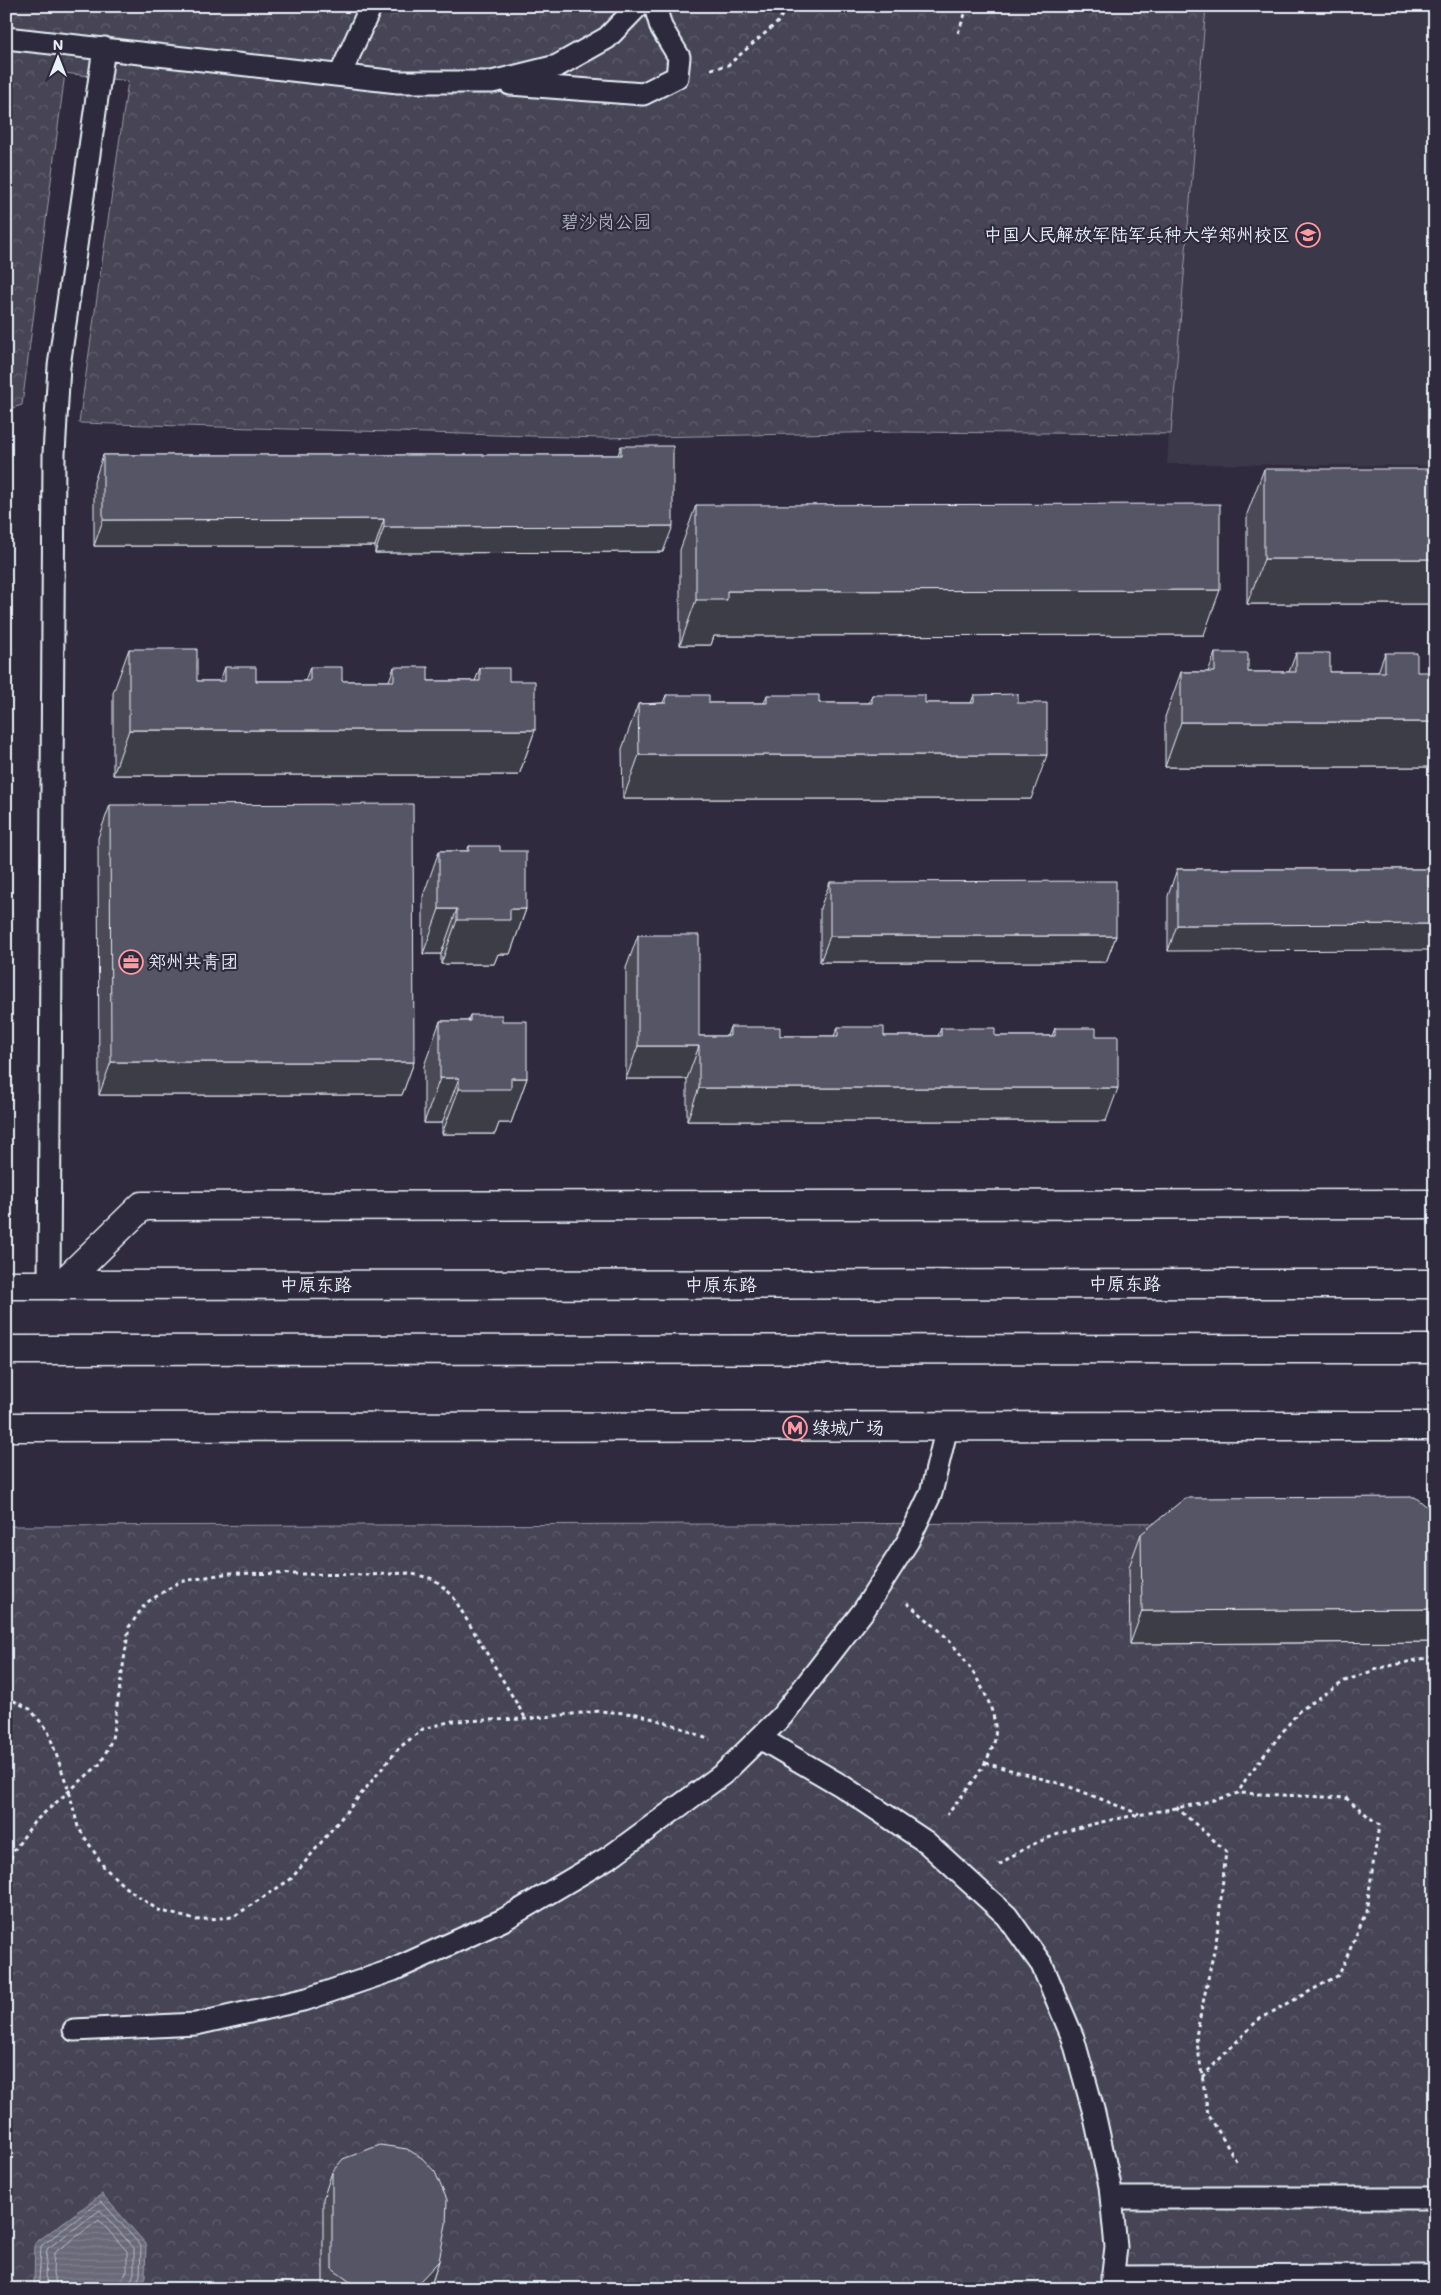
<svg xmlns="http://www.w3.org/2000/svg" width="1441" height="2295" font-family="Mali,'LXGW WenKai TC',sans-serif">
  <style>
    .built { fill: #3b3749 }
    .forest { fill: url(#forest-crowns); stroke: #979aa6 }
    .water { fill: url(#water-rules); stroke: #9c9fab }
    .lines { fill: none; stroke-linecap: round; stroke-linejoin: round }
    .shore { stroke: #b5bbc5; stroke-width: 1 }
    .service-casing { stroke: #e8f1f8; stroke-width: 25 }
    .tertiary-casing { stroke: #e8f1f8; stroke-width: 31 }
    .primary-casing { stroke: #e8f1f8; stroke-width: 31 }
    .path { stroke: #e8f1f8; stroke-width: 3; stroke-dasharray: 4 4; stroke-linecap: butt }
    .service { stroke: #2f2a3d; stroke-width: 21 }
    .tertiary { stroke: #2f2a3d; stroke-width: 28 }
    .primary { stroke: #2f2a3d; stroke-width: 28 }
    .wall { fill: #4b4957; stroke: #e8f1f8 }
    .shaded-wall { fill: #3d3c47; stroke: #e8f1f8 }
    .building { fill: #575565; stroke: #e8f1f8 }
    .labels { text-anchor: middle; stroke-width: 4.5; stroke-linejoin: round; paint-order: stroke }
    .park-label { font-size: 18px; fill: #afb4bf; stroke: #2f2a3d }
    .poi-label { font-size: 18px; fill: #e8f1f8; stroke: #2f2a3d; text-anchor: start }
    .street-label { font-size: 18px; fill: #e8f1f8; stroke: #2f2a3d }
  </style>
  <defs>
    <pattern id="forest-crowns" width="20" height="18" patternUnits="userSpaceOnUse" patternTransform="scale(1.25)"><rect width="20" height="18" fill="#464455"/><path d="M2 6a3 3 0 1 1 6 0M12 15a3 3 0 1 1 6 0" fill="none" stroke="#615f6e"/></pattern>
    <pattern id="water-rules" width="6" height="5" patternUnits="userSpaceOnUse" patternTransform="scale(1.25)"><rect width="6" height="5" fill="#696978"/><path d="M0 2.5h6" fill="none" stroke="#7e7f8c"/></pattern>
  </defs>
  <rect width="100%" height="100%" fill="#2f2a3d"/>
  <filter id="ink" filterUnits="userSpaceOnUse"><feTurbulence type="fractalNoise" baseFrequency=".02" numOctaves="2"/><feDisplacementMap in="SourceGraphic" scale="10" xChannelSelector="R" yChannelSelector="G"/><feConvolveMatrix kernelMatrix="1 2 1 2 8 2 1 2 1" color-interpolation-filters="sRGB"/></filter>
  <g filter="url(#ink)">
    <!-- built -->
    <path class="built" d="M1196 6H1435V466L1167 464Z"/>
    <!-- forest -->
    <path class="forest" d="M6 6H1206L1171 434 896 432 601 438 79 423 128 81 65 73 22 405 6 410Z
      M1435 1522V2289H6V1526Z"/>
    <!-- water -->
    <path class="water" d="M102 2194 146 2244 145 2277 138 2289H43L34 2284 35 2243Z"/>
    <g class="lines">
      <!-- shore -->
      <path class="shore" d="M44 2289 39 2280 41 2246 101 2201 141 2246 140 2275 134 2289
        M50 2289 45 2276 47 2249 100 2210 134 2248V2273L128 2289
        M58 2289 53 2274 54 2253 99 2220 127 2251V2271L121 2281 120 2289"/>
      <!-- service casing -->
      <g class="service-casing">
        <path id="service" d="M6 38 398 82H492L557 66 607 38 638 6
          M340 75 371 6
          M510 84 643 94 677 77 679 57 661 27 655 6
          M49 1285 54 454 59 366 104 48
          M760 1738 842 1786 926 1842 1007 1916 1042 1965 1073 2038 1094 2113 1110 2186 1116 2247 1111 2289
          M74 2030 196 2024 307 1999 393 1970 503 1920 611 1856 723 1774 782 1716 864 1610 908 1541 931 1493 947 1427
          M1112 2198H1435
          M1112 2277 1435 2276"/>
      </g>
      <!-- tertiary casing -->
      <g class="tertiary-casing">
        <path id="tertiary" d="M61 1285 142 1206 1435 1204
          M6 1427 1435 1426"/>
      </g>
      <!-- primary casing -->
      <g class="primary-casing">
        <path id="primary" d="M6 1285 1435 1284
          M6 1350 1435 1349"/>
      </g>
      <!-- path -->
      <path class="path" d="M867 6 887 10 918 6
        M958 33 968 6
        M711 69 728 65 777 23 788 6
        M907 1603C918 1612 929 1621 939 1630 963 1653 1006 1712 993 1746 983 1772 963 1794 947 1815
        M6 1697 30 1709 48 1731 69 1791 78 1827 104 1867 125 1887 158 1910 196 1920 233 1917 291 1879 399 1748 423 1729 452 1721 526 1719 600 1711 637 1714 677 1726 710 1740
        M985 1763 1065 1785 1139 1814
        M1176 1807 1226 1851 1217 1936 1196 2036 1208 2114 1238 2164
        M999 1865C1069 1813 1158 1819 1238 1793L1247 1777 1299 1711 1345 1681 1380 1668 1435 1656
        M6 1874 13 1852 34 1822 101 1763 112 1739 129 1627 146 1603 179 1582 229 1573 367 1575 408 1573 434 1579 452 1595 526 1719
        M1202 2077 1258 2020 1339 1975 1366 1912 1379 1825 1346 1798 1238 1793"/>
      <!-- service -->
      <use href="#service" class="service"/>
      <!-- tertiary -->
      <use href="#tertiary" class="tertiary"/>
      <!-- primary -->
      <use href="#primary" class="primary"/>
    </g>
    <!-- wall -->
    <path class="wall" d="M621 446 663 552 375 553V546H94V482L103 455H618Z
      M1264 469 1435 604H1247V514Z
      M696 505 1204 635 714 636 711 645H680V550Z
      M129 649 197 681H220L225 667 256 681H305L310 667 342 681H389L394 667 428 681H475L480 668 509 681 535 730 519 775H113V693Z
      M1215 653 1248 672H1289L1296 653 1330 672H1378L1385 653 1417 672 1435 767H1165V717L1181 672H1208Z
      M666 695 709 703H764L767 695 819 703H869L872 695 925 703H971L974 695 1018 703 1031 799H623L622 749 638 704 663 703Z
      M110 805 414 1062 402 1095H99L98 838Z
      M469 846 500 851 526 909 510 954H498L494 964H441V954H423V896L439 851H467Z
      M1177 869H1435L1168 951V896Z
      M830 882 1116 936 1106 962H820V908Z
      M638 935 699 1036H727L730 1027 780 1036H834L838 1027 884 1036H938L941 1028 995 1036H1052L1055 1028 1096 1036 1106 1121H687V1079H626V968Z
      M470 1015 502 1021 527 1078 511 1123H499L495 1134H442V1123H424V1066L440 1021H468Z
      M1435 1513V1642L1130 1644 1129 1567 1141 1534Z
      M332 2172 439 2261 430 2288 429 2289H323V2199Z"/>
    <!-- shaded-wall -->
    <path class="shaded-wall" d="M384 519 375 546H94L103 520Z
      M673 526 663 552 375 553 384 527Z
      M1264 559H1435V604H1247Z
      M1220 590 1204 635 714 636 711 645H680L696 600 727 591Z
      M1181 722H1435V767H1165Z
      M129 730H535L519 775H113Z
      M639 755H1047L1031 799H623Z
      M439 909H457L441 954H423Z
      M510 909H526L510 954H498L494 964H441L457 920Z
      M1435 924V950L1168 951 1177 925Z
      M830 936H1116L1106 962H820Z
      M638 1046H699L687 1079H626Z
      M111 1062H414L402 1095H99Z
      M440 1078H459L442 1123H424Z
      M511 1078H527L511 1123H499L495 1134H442L459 1089Z
      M699 1088H1118L1106 1121H687Z
      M1435 1609V1642L1130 1644 1142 1611Z
      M439 2261 430 2288 429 2289H408Z"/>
    <!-- building -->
    <path class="building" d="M621 446H673V526L384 527V519L103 520V455H621Z
      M1264 469H1435V559H1264Z
      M1220 504V590L727 591V600H696V505Z
      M129 649H197V681H225V667H256V681H310V667H342V681H394V667H428V681H480V668H509V681H535V730H129Z
      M1215 653H1248V672H1296V653H1330V672H1385V653H1417V672H1435V722H1181V672H1215Z
      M1018 694V703H1047V755H639L638 704 666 703V695H709V703H767V695H819V703H872V695H925V703H974V695Z
      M413 804 414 1062H111L110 805Z
      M469 846H500V851H526V909H510V920H457V909H439V851H469Z
      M1177 869H1435V924L1177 925Z
      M1116 881V936H830V882Z
      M638 935H699V1036H730V1027H780V1036H838V1027H884V1036H941V1028H995V1036H1055V1028H1096V1036H1118V1088H699V1046H638Z
      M470 1015H502V1021H527V1078H511V1089H459V1078H440V1021H470Z
      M1415 1497 1435 1513V1609L1142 1611 1141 1534 1185 1498Z
      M380 2145 407 2149 422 2158 435 2172 447 2200 446 2224 439 2261 420 2281 408 2289H366L356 2286 332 2269V2172L343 2159Z"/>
  </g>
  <!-- icons -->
  <defs>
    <g id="university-ring" transform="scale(1.25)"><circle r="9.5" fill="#2f2a3d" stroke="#ff9aa2" stroke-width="1.5"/><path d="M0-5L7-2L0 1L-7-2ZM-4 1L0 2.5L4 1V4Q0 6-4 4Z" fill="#ff9aa2"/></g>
    <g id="office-ring" transform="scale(1.25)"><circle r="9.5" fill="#2f2a3d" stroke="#ff9aa2" stroke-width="1.5"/><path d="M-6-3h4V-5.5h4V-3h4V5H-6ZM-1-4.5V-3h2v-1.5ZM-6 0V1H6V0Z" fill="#ff9aa2"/></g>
    <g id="metro-ring" transform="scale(1.25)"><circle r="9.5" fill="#2f2a3d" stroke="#ff9aa2" stroke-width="1.5"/><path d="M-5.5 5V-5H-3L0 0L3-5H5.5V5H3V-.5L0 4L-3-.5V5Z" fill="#ff9aa2"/></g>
  </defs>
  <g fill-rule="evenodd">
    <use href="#university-ring" x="1308" y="235"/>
    <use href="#office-ring" x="131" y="962"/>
    <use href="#metro-ring" x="795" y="1428"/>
  </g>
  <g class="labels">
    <!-- park labels -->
    <g class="park-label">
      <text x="606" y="228">碧沙岗公园</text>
    </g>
    <!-- poi labels -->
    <g class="poi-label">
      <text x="1290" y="241" text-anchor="end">中国人民解放军陆军兵种大学郑州校区</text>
      <text x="148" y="968">郑州共青团</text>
      <text x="812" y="1434">绿城广场</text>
    </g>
    <!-- street labels -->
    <g class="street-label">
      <text x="1125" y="1290">中原东路</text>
      <text x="316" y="1291">中原东路</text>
      <text x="721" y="1291">中原东路</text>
    </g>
  </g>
  <!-- margin -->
  <rect width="1441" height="2295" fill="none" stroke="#2f2a3d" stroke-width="25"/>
  <rect x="12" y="12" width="1416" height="2270" fill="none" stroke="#e8f1f8" stroke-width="2" filter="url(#ink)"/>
  <!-- north arrow -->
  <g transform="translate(58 58)" stroke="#2f2a3d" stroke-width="4" paint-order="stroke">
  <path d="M0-4L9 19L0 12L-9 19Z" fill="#e8f1f8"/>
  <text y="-8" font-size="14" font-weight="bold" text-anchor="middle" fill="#e8f1f8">N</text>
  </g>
</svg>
